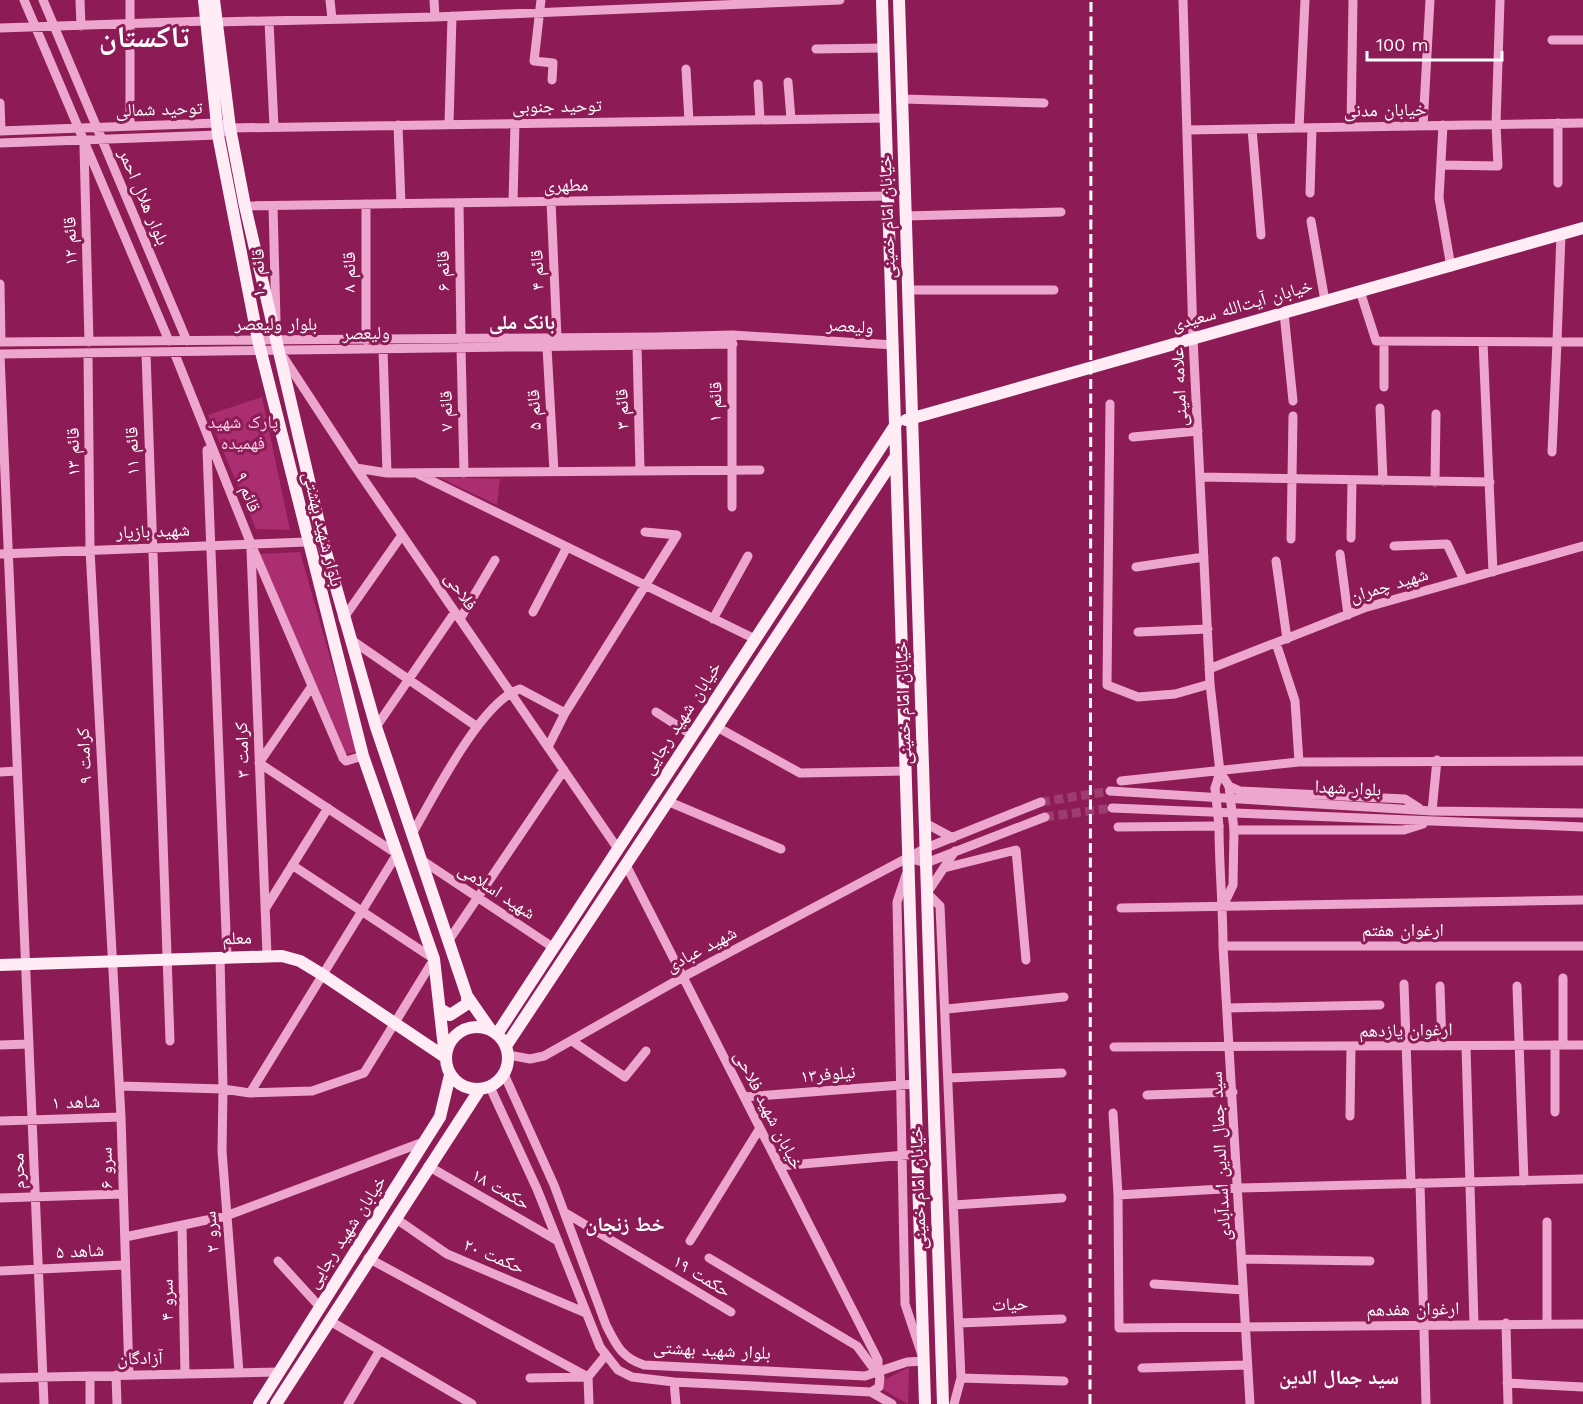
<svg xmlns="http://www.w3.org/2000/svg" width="1583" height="1404" font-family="'Work Sans','Noto Naskh Arabic',sans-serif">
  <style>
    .green { fill: #aa2e70 }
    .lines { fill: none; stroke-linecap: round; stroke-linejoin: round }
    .minor-tunnel { stroke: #9d3d6f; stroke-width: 9; stroke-dasharray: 9 4.5; stroke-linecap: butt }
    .minor { stroke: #eda6cd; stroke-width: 9 }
    .major { stroke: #ffecf5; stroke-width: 12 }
    .rail { stroke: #fff; stroke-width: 3; stroke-dasharray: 10 4.5; stroke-linecap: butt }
    .minor-bridge { stroke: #eda6cd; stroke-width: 9 }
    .labels { text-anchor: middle; stroke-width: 6; stroke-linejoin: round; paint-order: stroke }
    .street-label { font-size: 18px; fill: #fff; stroke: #8c1b56 }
    .park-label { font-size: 18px; fill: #facce5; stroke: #8c1b56 }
    .neighbourhood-label { font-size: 20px; font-weight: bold; fill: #fff; stroke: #8c1b56 }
    .town-label { font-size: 30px; font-weight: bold; fill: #fff; stroke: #8c1b56 }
  </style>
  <rect width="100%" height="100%" fill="#8c1b56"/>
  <!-- green -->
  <path class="green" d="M262 397 290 530 256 529 208 415Z
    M438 477 500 479 497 505Z
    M300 552 357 752 346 754 259 554Z
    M909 1367 908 1404 875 1385Z"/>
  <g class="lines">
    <!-- minor-tunnel -->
    <path class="minor-tunnel" d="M1041 802 1110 791
      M1045 817 1112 808"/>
    <!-- minor -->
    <path class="minor" d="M24 0 169 341
      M43 0 187 341
      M80 0 81 26
      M130 0V126
      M330 0 332 19
      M434 0 435 17
      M541 0 534 61 553 63 552 80
      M1183 0 1193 338 1210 684 1220 772 1215 788
      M269 21 274 127
      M216 22 435 17 840 0
      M0 28 206 21
      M1552 40H1583
      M816 49 883 48
      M686 69 689 121
      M788 82 791 119
      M758 84 760 120
      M902 99 1044 103
      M0 103 1 131
      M449 124 452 16
      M398 125 401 204
      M1443 125 1439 198 1451 267
      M1423 126 1430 0
      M1351 127 1353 0
      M1299 128 1305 0
      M1252 129 1261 235
      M1188 130 1583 123
      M0 131 217 123 230 128 886 118
      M0 143 218 135 223 132
      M84 146 89 342
      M1441 165 1498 166 1496 124 1500 0
      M1558 183V123
      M1310 193 1312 128
      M551 201 557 338
      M513 202 515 123
      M459 203 461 339
      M245 206 889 196
      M273 206 276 320
      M905 216 1061 212
      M1311 221 1325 301
      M1561 234 1557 342H1583
      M0 284 1 342
      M908 290H1054
      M1360 291 1376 341 1557 342 1552 452
      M1284 313 1293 401
      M366 340V204
      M0 342 656 337 732 335 894 345
      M1483 342 1493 572
      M637 345 640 471
      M547 347 554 472
      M461 348 464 473
      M383 349 387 473
      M174 352 251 544 343 758 346 761 363 756
      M88 353 90 550 121 1117 129 1375
      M146 353 170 1041
      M0 354 733 344
      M0 355 44 1404
      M282 355 356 468 618 849
      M1384 387V341
      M1110 404 1107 685 1138 697 1175 694 1210 684
      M1380 408 1383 481
      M1133 437 1198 431
      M207 450 227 957
      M356 468 387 473 760 470
      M418 474 755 639
      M1200 477 1490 482
      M1435 482 1436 414
      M732 507V340
      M1351 538 1352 481
      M1291 539 1293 416
      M1394 546 1447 544 1464 580
      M251 550 267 955
      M0 554 307 542
      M1340 554 1348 615
      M1276 561 1287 639
      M1136 567 1204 557
      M533 612 567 547
      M343 619 402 535
      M460 619 495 560
      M713 619 748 556
      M1138 632 1208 629
      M350 639 476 726
      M1276 643 1295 701 1299 762
      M1209 669 1364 608 1583 546
      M656 712 692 735
      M376 727 455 612
      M717 727 800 773 906 771
      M548 747 565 713 677 535 645 532
      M0 772 17 771
      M1220 772 1229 786 1240 791 1405 799 1419 808
      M1121 781 1299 762 1583 761
      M1110 791 1432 811 1583 813
      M667 801 781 849
      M1112 808 1583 827
      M1432 811 1437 760
      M925 823 953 838
      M1118 827 1219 826C1219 866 1223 906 1223 946L1250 1404
      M412 834C433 798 481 701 520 689L565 713
      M908 858 926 863 1045 817
      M423 861 554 948
      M626 865 878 1360V1372
      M944 868 1016 850 1026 960
      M1223 906 1233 885 1234 830H1404L1423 824
      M1121 908 1583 900
      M265 909 328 808
      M449 940 564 770
      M1223 946H1583
      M220 957 223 1089 222 1151 239 1372
      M1404 984 1411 1184
      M1440 986 1442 1046
      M1517 986 1524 1181
      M1227 1008 1380 1005
      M947 1009 1064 997
      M572 1041 625 1077 646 1051
      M0 1045 29 1044
      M1555 1045V1112
      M1563 1045V978
      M1466 1046 1474 1324
      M1114 1047 1583 1045
      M508 1055 530 1059 544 1056 683 977 926 848 1041 802
      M504 1074 554 1185 606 1325C616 1345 622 1358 644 1365L865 1376 907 1362 924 1361 905 1304 897 902 906 875
      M949 1078 1062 1073
      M120 1086 223 1089 250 1093 312 1091 364 1073 434 959 292 865
      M490 1087 537 1189 600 1347 618 1370 632 1377 674 1382 871 1392 892 1404
      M250 1093 397 854 259 763 312 686
      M1147 1095 1233 1092
      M744 1097 915 1084
      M1113 1113 1118 1195 1119 1328 1583 1324
      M1350 1116 1351 1047
      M0 1121 121 1117
      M428 1166 558 1241
      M779 1166 917 1154
      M1420 1183 1426 1404
      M1118 1195 1239 1188 1583 1179
      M0 1198 122 1194
      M954 1205 1062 1198
      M564 1212 731 1312
      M395 1218 447 1254 586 1313
      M1547 1222V1324
      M182 1225 185 1374
      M125 1237 226 1216 426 1141
      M690 1241 760 1128
      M368 1258 588 1377 605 1356
      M709 1258 857 1346 880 1377 879 1387 871 1392
      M1242 1259 1370 1261
      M278 1261 319 1306
      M0 1271 124 1265
      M1154 1284 1243 1290
      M330 1321 472 1404
      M959 1323 1062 1319
      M1506 1323 1508 1404
      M1142 1368 1247 1365
      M116 1375 117 1404
      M90 1376V1404
      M0 1378 280 1372
      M530 1378 588 1377 589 1404
      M961 1378 1064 1381
      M674 1382 676 1404
      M1507 1383 1583 1387
      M348 1404 380 1350
      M954 1404 961 1378 940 906 927 893 955 851"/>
    <!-- major -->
    <path class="major" d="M204 0 218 135 258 340 363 756 434 959 445 1057
      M214 0 230 128 245 206 325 549 376 727 467 996 490 1029
      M882 0 925 1404
      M899 0 943 1404
      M906 420 1583 228
      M0 965 282 956 300 961 323 975 445 1057
      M440 1009 450 1015 467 1004V996
      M446 1058a31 31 0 1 1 62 0a31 31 0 1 1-62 0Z
      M497 1034 896 424
      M506 1046 896 456
      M259 1404 440 1117 450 1075
      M276 1404 480 1089"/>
    <!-- rail -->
    <path class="rail" d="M1090 1404 1091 0"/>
    <!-- minor-bridge -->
    <path class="minor-bridge" d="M1229 786 1234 830
      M1215 788 1219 826"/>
  </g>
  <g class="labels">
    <!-- street labels -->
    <g class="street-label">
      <text transform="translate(557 106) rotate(-1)" y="6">توحید جنوبی</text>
      <text transform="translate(159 109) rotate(-2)" y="6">توحید شمالی</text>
      <text transform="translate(1385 110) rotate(-1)" y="6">خیابان مدنی</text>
      <text transform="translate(566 185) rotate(-1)" y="6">مطهری</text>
      <text transform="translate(144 197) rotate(67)" y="6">بلوار هلال احمر</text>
      <text transform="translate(887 217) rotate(-92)" y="6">خیابان امام خمینی</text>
      <text transform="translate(70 241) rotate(-92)" y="6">قائم ۱۲</text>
      <text transform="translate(537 270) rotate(-92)" y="6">قائم ۴</text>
      <text transform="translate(443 271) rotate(-91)" y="6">قائم ۶</text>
      <text transform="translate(349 272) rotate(-90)" y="6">قائم ۸</text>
      <text transform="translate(258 273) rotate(-91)" y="6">قائم ۱۰</text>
      <text transform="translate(1242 305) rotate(-16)" y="6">خیابان آیت‌الله سعیدی</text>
      <text x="276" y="330">بلوار ولیعصر</text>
      <text transform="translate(850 326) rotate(4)" y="6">ولیعصر</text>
      <text transform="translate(366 333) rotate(-1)" y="6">ولیعصر</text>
      <text transform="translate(1179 387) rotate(-93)" y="6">علامه امینی</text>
      <text transform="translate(715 402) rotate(-89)" y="6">قائم ۱</text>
      <text transform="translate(622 409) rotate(-92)" y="6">قائم ۳</text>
      <text transform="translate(534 410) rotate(-93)" y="6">قائم ۵</text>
      <text transform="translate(446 411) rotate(-91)" y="6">قائم ۷</text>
      <text transform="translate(132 451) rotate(-92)" y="6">قائم ۱۱</text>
      <text transform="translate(73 452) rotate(-91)" y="6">قائم ۱۳</text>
      <text transform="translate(248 492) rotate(69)" y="6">قائم ۹</text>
      <text transform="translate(323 529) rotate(76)" y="6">بلوار شهید بهشتی</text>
      <text transform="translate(153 531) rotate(-2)" y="6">شهید بازیار</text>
      <text transform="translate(1389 585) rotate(-17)" y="6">شهید چمران</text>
      <text transform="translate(461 591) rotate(55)" y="6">فلاحی</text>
      <text transform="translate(903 703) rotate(-92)" y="6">خیابان امام خمینی</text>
      <text transform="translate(681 718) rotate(-57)" y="6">خیابان شهید رجایی</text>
      <text transform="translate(242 750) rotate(-92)" y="6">کرامت ۳</text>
      <text transform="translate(84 756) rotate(-93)" y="6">کرامت ۹</text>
      <text transform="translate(1348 788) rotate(3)" y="6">بلوار شهدا</text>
      <text transform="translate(497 891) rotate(33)" y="6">شهید اسلامی</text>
      <text x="1403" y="936">ارغوان هفتم</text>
      <text transform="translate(237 938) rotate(-2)" y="6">معلم</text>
      <text transform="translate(701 949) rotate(-28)" y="6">شهید عبادی</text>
      <text transform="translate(1406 1030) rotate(-1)" y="6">ارغوان یازدهم</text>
      <text transform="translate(828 1074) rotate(-5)" y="6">نیلوفر۱۳</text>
      <text transform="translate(76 1102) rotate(-2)" y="6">شاهد ۱</text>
      <text transform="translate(769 1110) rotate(63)" y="6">خیابان شهید فلاحی</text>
      <text transform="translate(1220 1156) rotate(-93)" y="6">سید جمال الدین اسدآبادی</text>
      <text transform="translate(106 1168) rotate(-91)" y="6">سرو ۶</text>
      <text transform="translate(18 1171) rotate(-92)" y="6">محرم</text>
      <text transform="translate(918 1188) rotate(-92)" y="6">خیابان امام خمینی</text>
      <text transform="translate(501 1189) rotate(30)" y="6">حکمت ۱۸</text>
      <text transform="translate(211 1232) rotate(-95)" y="6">سرو ۲</text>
      <text transform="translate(346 1232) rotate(-57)" y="6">خیابان شهید رجایی</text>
      <text transform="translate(80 1251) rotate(-3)" y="6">شاهد ۵</text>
      <text transform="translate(494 1256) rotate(23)" y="6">حکمت ۲۰</text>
      <text transform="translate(702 1276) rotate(31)" y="6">حکمت ۱۹</text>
      <text transform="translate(167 1300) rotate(-91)" y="6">سرو ۴</text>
      <text transform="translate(1010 1304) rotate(-2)" y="6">حیات</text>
      <text transform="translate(1413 1309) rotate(-1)" y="6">ارغوان هفدهم</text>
      <text transform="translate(712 1350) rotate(3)" y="6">بلوار شهید بهشتی</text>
      <text transform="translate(140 1358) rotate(-1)" y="6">آزادگان</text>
    </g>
    <!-- park labels -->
    <g class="park-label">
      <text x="243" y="428">پارک شهید<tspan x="243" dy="21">فهمیده</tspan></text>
    </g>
    <!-- neighbourhood labels -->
    <g class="neighbourhood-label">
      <text x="522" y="329">بانک ملی</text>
      <text x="625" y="1231">خط زنجان</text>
      <text x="1339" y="1384">سید جمال الدین</text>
    </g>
    <!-- town labels -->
    <g class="town-label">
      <text x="144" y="47">تاکستان</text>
    </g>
  </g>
  <!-- scale -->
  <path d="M1367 51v9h135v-9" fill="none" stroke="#ffffff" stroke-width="3"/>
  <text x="1376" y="51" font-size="18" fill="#ffffff" stroke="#8c1b56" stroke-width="4.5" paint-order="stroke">100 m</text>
</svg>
